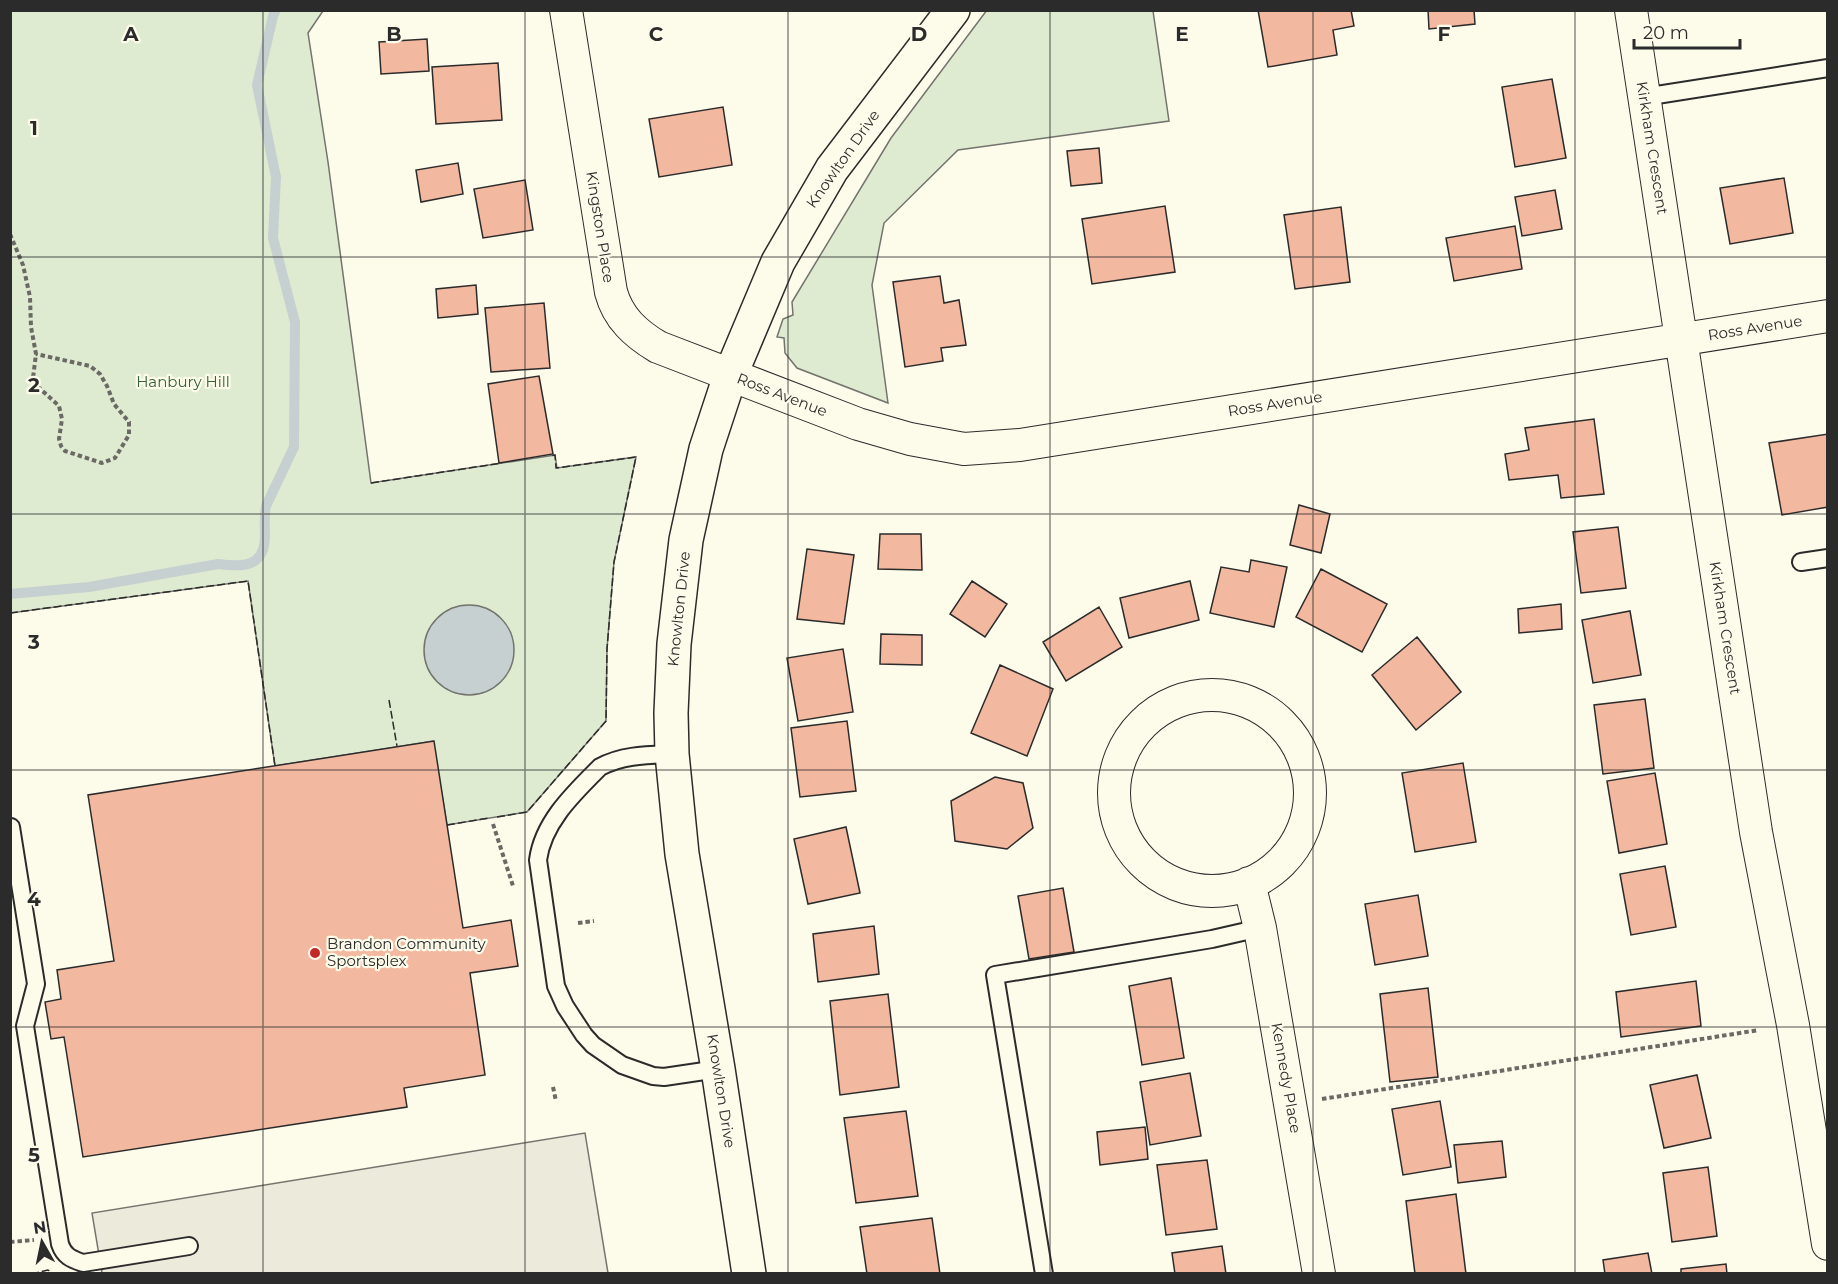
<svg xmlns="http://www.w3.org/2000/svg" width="1838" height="1284" font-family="Montserrat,sans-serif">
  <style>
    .green { fill: #deebd1; stroke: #74746e; stroke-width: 1.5 }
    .parking { fill: #eceadb; stroke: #74746e; stroke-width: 1.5 }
    .water { fill: #c7d0d0; stroke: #74746e; stroke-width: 1.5 }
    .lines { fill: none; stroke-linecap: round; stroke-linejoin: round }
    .stream { stroke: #c7d0d0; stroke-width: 10 }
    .building { fill: #f2b8a0; stroke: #2b2b2b; stroke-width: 1.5 }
    .lane-casing { stroke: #2b2b2b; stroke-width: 20 }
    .street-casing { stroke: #2b2b2b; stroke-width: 34 }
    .secondary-casing { stroke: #2b2b2b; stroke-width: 36 }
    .path { stroke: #6a6964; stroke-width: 4; stroke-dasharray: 4.5 3; stroke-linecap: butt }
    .lane { stroke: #fdfbea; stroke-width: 16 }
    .street { stroke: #fdfbea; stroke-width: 32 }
    .secondary { stroke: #fdfbea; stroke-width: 33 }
    .fence { stroke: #2b2b2b; stroke-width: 1.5; stroke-dasharray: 8 3; stroke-linecap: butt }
    .grid { fill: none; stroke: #2b2b2b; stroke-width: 1.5; stroke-opacity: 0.55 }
    .poi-dot { fill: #c62828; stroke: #fdfbea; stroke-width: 2 }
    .labels { text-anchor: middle; stroke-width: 4.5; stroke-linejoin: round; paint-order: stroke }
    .street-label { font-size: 15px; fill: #2b2b2b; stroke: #fdfbea }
    .park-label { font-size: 15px; fill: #34623c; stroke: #fdfbea }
    .poi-label { font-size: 15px; fill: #2b2b2b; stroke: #fdfbea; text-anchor: start }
    .grid-label { font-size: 20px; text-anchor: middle; font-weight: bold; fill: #2b2b2b; stroke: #fdfbea; stroke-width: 4.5; stroke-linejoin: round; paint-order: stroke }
  </style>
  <rect width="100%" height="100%" fill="#fdfbea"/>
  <!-- green -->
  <path class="green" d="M987 10 1153 11 1169 121 958 150 884 223 872 285 888 403 797 368 785 353 784 338 777 337 783 319 793 315 792 302 891 138Z
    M10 11H323L308 33 328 162 371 483 555 455 557 468 636 457 614 562 607 649 606 721 527 812 447 825 433 741 275 766 248 581 11 613Z"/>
  <!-- parking -->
  <path class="parking" d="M585 1133 608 1273H102L92 1213Z"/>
  <!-- water -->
  <path class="water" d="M424 650a45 45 0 1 1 90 0a45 45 0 1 1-90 0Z"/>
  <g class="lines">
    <!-- stream -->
    <path class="stream" d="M10 594 89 587 218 564C243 567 265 568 265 535 265 525 264 516 266 506L294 447 295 322 273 238 276 177 257 85 273 16 276 10"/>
  </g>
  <!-- building -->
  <path class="building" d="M1258 10H1351L1354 26 1333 30 1337 55 1268 67Z
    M1428 10H1474L1475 24 1429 29Z
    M427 39 429 71 381 74 379 42Z
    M498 63 502 120 436 124 432 67Z
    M1552 79 1566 158 1515 167 1502 87Z
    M723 107 732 165 659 177 649 119Z
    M1099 148 1102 183 1071 186 1067 151Z
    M458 163 463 194 421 202 416 170Z
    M1784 178 1793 233 1730 244 1720 188Z
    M525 180 533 230 483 238 474 189Z
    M1555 190 1562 229 1522 236 1515 197Z
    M1165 206 1175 272 1092 284 1082 219Z
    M1341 207 1350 282 1295 289 1284 215Z
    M1515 226 1522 269 1454 281 1446 238Z
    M940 276 944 303 959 300 966 345 941 348 943 361 905 367 893 282Z
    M476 285 478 314 438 318 436 289Z
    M544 303 550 368 491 372 485 308Z
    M539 376 553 454 499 463 488 384Z
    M1594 419 1604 494 1561 498 1558 475 1509 480 1505 454 1529 450 1525 428Z
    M1828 434V507L1782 515 1769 443Z
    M1299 505 1330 514 1321 553 1290 545Z
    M1618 527 1626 588 1581 593 1573 532Z
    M880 534H921L922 570 878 569Z
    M807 549 854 555 844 624 797 619Z
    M1251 560 1287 567 1274 627 1210 613 1221 567 1249 572Z
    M1321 569 1387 604 1362 652 1296 617Z
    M972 581 1007 604 985 637 950 614Z
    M1190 581 1199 620 1129 638 1120 598Z
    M1561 604 1562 629 1519 633 1518 609Z
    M1099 607 1122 647 1066 681 1043 642Z
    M1630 611 1641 675 1593 683 1582 620Z
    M881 634 922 635V665L880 664Z
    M1417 637 1461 692 1416 730 1372 675Z
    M843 649 853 712 798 721 787 658Z
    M1000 665 1053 689 1027 756 971 733Z
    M1645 699 1654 768 1603 774 1594 705Z
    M847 721 856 791 800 797 791 728Z
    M434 741 463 928 511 920 518 966 470 973 485 1075 404 1088 407 1107 83 1157 64 1037 51 1039 45 1002 61 999 57 970 114 961 88 795Z
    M1463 763 1476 842 1415 852 1402 773Z
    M1655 773 1667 844 1619 853 1607 781Z
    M995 777 1023 783 1033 828 1007 849 955 841 951 801Z
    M846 827 860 893 808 904 794 839Z
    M1665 866 1676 927 1631 935 1620 874Z
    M1063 888 1074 952 1029 959 1018 896Z
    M1418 895 1428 956 1375 965 1365 904Z
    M874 926 879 974 818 982 813 934Z
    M1171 978 1184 1058 1142 1065 1129 986Z
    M1696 981 1701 1026 1621 1037 1616 992Z
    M1428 988 1438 1077 1390 1082 1380 994Z
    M888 994 899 1087 840 1095 830 1001Z
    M1190 1073 1201 1136 1150 1145 1140 1082Z
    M1697 1075 1711 1138 1664 1148 1650 1085Z
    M1440 1101 1451 1167 1403 1175 1392 1109Z
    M906 1111 918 1196 856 1203 844 1118Z
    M1145 1127 1148 1159 1100 1165 1097 1132Z
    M1502 1141 1506 1177 1458 1183 1454 1145Z
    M1207 1160 1217 1229 1166 1235 1157 1165Z
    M1708 1167 1717 1236 1672 1242 1663 1173Z
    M1456 1194 1466 1274H1415L1406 1201Z
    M932 1218 940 1274H867L860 1227Z
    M1222 1246 1226 1274H1175L1172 1253Z
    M1648 1253 1652 1274H1605L1603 1260Z
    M1726 1264 1727 1274H1681V1269Z"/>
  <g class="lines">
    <!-- lane casing -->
    <g class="lane-casing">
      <path id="lane" d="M1644 97 1828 68
        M1801 562 1828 558
        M672 754C647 755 622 755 600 767 574 793 543 822 538 860L556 986 565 1006 584 1035 593 1045 622 1065 653 1076 664 1077 718 1069
        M11 827 36 984 25 1026 60 1244C64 1256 71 1259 83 1263L189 1246
        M1044 1274 995 975 1212 939 1260 928"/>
    </g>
    <!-- street casing -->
    <g class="street-casing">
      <path id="street" d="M566 10 611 292C618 318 636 334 658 347L858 424 910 439 964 449 1020 445 1828 316
        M1631 10 1756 832 1793 1025 1828 1244
        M1114 793a98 98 0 1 1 196 0a98 98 0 1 1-196 0Z
        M1249 883 1260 928 1319 1274"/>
    </g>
    <!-- secondary casing -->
    <g class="secondary-casing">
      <path id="secondary" d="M749 1274 718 1069 682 854 672 754 671 713 674 644 686 540 706 449 730 376 778 262 832 169 953 10"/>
    </g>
    <!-- path -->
    <path class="path" d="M10 234 23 265 30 297 31 327 36 354 33 378 35 384 59 406 62 419 59 439 61 446 65 451 102 463 115 458 129 435V422L114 404 107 386 100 374 90 366 36 354
      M493 824 513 886
      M578 923 594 921
      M553 1087 556 1101
      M1322 1099 1759 1030
      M10 1242 34 1240"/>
    <!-- lane -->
    <use href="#lane" class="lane"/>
    <!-- street -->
    <use href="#street" class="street"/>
    <!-- secondary -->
    <use href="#secondary" class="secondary"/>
    <!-- fence -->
    <path class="fence" d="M371 483 502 463
      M10 613 248 581 275 766
      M389 700 397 746
      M497 817 527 812 606 721 607 649 614 562 636 457 556 468 555 455 550 456
      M447 825 489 818
      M31 1274 48 1270 54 1274"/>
  </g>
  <!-- grid -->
  <path class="grid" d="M263 10V1274M525 10V1274M788 10V1274M1050 10V1274M1313 10V1274M1575 10V1274M10 257H1828M10 514H1828M10 770H1828M10 1027H1828"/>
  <!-- markers -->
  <circle class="poi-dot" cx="315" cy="953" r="6"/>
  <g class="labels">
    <!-- street labels -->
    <g class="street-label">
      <text transform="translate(1652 148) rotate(81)" y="5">Kirkham Crescent</text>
      <text transform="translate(843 159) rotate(-55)" y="5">Knowlton Drive</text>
      <text transform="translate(600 227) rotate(81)" y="5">Kingston Place</text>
      <text transform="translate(1755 328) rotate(-9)" y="5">Ross Avenue</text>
      <text transform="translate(782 395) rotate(21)" y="5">Ross Avenue</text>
      <text transform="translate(1275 404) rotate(-9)" y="5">Ross Avenue</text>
      <text transform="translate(679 609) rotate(-84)" y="5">Knowlton Drive</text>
      <text transform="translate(1725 628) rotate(81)" y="5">Kirkham Crescent</text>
      <text transform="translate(1286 1078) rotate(80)" y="5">Kennedy Place</text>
      <text transform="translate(721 1091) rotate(81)" y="5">Knowlton Drive</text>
    </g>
    <!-- park labels -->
    <g class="park-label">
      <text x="183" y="387">Hanbury Hill</text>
    </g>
    <!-- poi labels -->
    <g class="poi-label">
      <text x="327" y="949">Brandon Community<tspan x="327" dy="17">Sportsplex</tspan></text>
    </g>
  </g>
  <g class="grid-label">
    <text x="131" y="41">A</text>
    <text x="394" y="41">B</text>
    <text x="656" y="41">C</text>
    <text x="919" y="41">D</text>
    <text x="1182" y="41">E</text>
    <text x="1444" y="41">F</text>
    <text x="34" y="135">1</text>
    <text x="34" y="392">2</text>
    <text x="34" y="649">3</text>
    <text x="34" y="906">4</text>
    <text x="34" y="1162">5</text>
  </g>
  <!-- border -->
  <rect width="1838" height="1284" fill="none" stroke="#2b2b2b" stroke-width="24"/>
  <!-- north arrow -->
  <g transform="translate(42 1242) rotate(351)" stroke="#fdfbea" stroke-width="4.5" paint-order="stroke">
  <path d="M0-4.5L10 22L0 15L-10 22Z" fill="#2b2b2b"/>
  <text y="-9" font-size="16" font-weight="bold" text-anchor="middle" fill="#2b2b2b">N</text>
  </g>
  <!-- scale -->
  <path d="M1634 39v9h106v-9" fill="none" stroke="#2b2b2b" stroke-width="3"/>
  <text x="1643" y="39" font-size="18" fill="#2b2b2b" stroke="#fdfbea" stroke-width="4.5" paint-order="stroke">20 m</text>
</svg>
